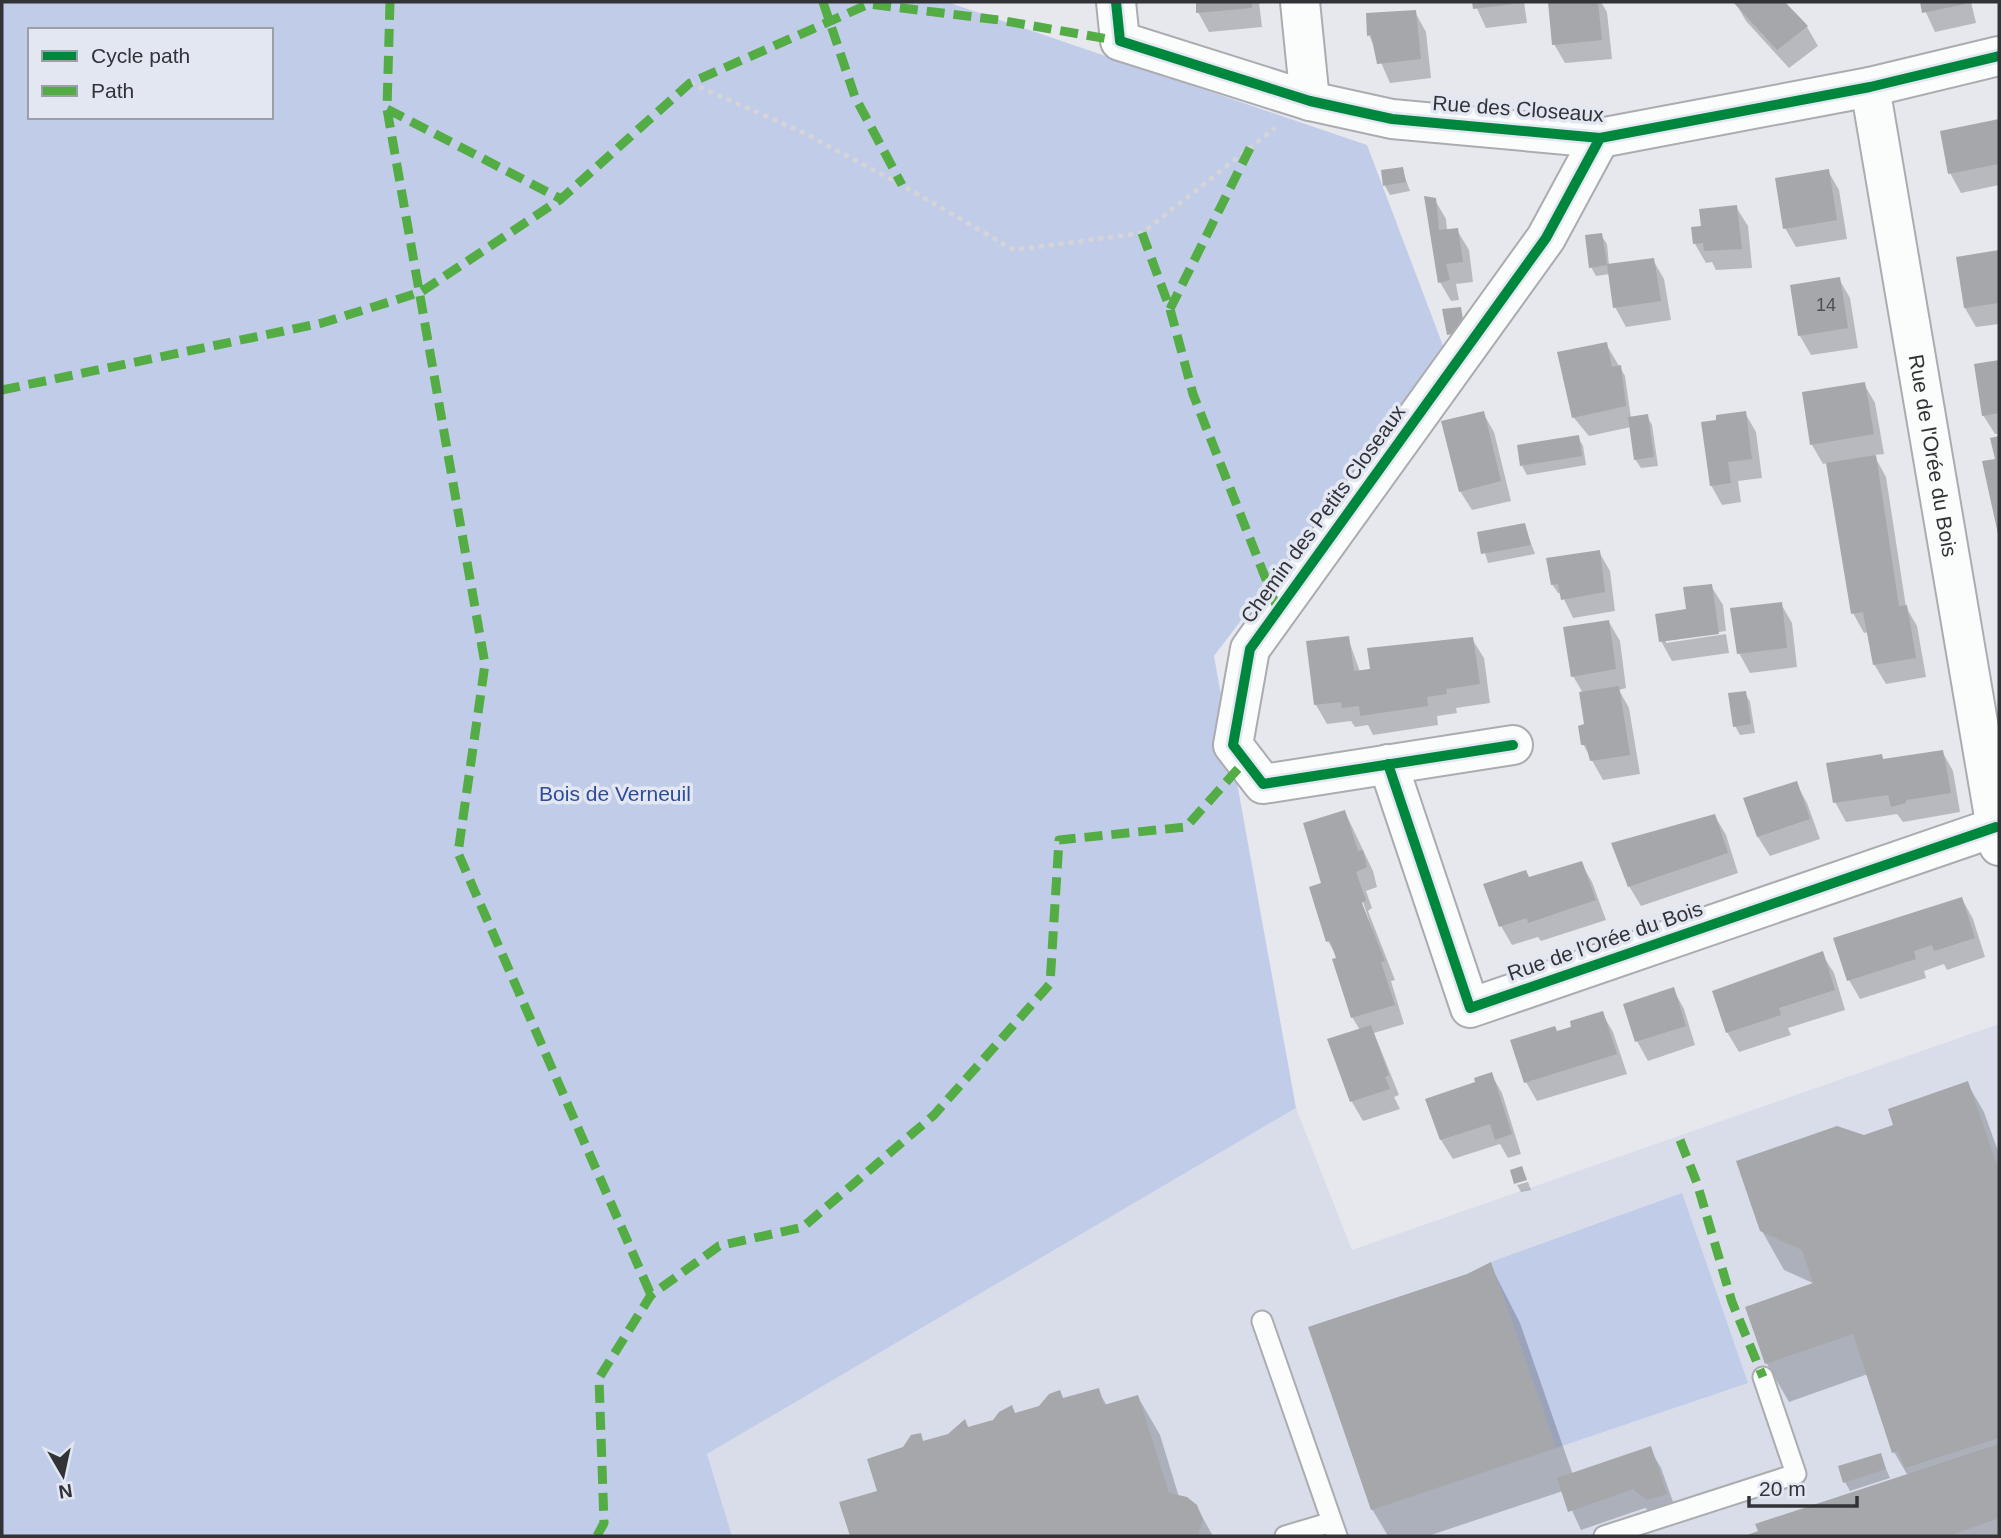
<svg xmlns="http://www.w3.org/2000/svg" width="2001" height="1538" font-family="Arial,sans-serif">
  <style>
    .built { fill: #d8dde9 }
    .green { fill: #c1cce8; fill-rule: evenodd }
    .shadow { fill: #0003; fill-rule: evenodd }
    .building { fill: #a5a7ab }
    .lines { fill: none; stroke-linecap: round; stroke-linejoin: round }
    .lane-casing { stroke: #aaacb0; stroke-width: 23 }
    .street-casing { stroke: #aaacb0; stroke-width: 42 }
    .path { stroke: #d5d5d7; stroke-width: 4.5; stroke-dasharray: 5 5; stroke-linecap: butt }
    .lane { stroke: #fbfcfc; stroke-width: 19 }
    .street { stroke: #fbfcfc; stroke-width: 38 }
    .quiet { stroke: #54ac45; stroke-width: 9; stroke-dasharray: 18 9; stroke-linecap: butt }
    .cycleway-casing { stroke: #e2e7f2; stroke-width: 15 }
    .cycleway { stroke: #00873e; stroke-width: 10 }
    .labels { text-anchor: middle; stroke-width: 7; stroke-linejoin: round; paint-order: stroke }
    .number-label { font-size: 18px; fill: #4e5054 }
    .street-label { font-size: 21px; fill: #313337; stroke: #e2e7f2 }
    .park-label { font-size: 21px; fill: #2f4b9c; stroke: #e2e7f2 }
  </style>
  <rect width="100%" height="100%" fill="#e6e8ee"/>
  <!-- built -->
  <path class="built" d="M1999 1024V1536H732L707 1454 1296 1108 1352 1250Z"/>
  <!-- green -->
  <path class="green" d="M2 2H947L1367 145 1445 351 1214 656 1296 1108 707 1454 732 1536H2ZM30 30H271V117H30Z
    M1682 1193 1748 1383 1556 1448 1491 1262Z"/>
  <!-- shadow -->
  <path class="shadow" d="M1197 2H1259L1262 27 1209 32 1198 12Z
    M1474 2H1524L1527 23 1486 28Z
    M1550 2H1601L1607 12 1612 59 1565 63 1554 44Z
    M1735 2H1783L1807 27 1818 46 1789 68 1746 21Z
    M1921 2H1971L1976 23 1935 32Z
    M1415 12 1426 32 1431 78 1390 83 1369 35Z
    M1999 121V185L1961 193 1950 173 1942 132Z
    M1402 169 1410 191 1390 195 1385 186Z
    M1828 171 1839 190 1847 239 1796 247 1785 228Z
    M1435 200 1446 219 1447 231 1457 230 1469 250 1473 282 1456 284 1459 300 1451 301 1440 282Z
    M1736 207 1748 226 1752 268 1716 270 1712 262 1706 263 1695 244 1703 228Z
    M1601 235 1607 244 1609 265 1653 260 1664 279 1671 320 1626 327 1615 307 1610 274 1596 276 1591 267Z
    M1999 252V324L1976 327 1965 308 1958 259Z
    M1839 279 1850 298 1858 348 1811 355 1800 336 1792 286Z
    M1606 344 1625 376 1631 418 1647 416 1652 425 1658 466 1641 468 1635 459 1631 427 1589 436 1574 418 1560 353Z
    M1999 362V434H1995L1983 415 1976 365Z
    M1864 384 1875 403 1884 454 1874 455 1886 477 1906 607 1917 626 1926 677 1886 684 1874 664 1868 632 1864 633 1853 613 1827 463 1823 464 1812 445Z
    M1483 413 1494 432 1511 501 1472 510 1460 491Z
    M1745 413 1756 432 1762 478 1738 481 1741 502 1722 505 1711 485Z
    M1578 437 1583 446 1586 465 1527 475 1522 466Z
    M1524 525 1535 554 1488 563 1479 533Z
    M1599 552 1610 571 1615 611 1573 618 1561 593H1558L1552 584Z
    M1711 586 1723 605 1726 631 1666 639V643L1726 634 1729 653 1672 661 1661 641Z
    M1781 604 1792 623 1797 667 1750 673 1739 653Z
    M1609 622 1620 641 1626 688 1619 690 1629 708 1640 774 1603 780 1583 744 1586 725 1583 693 1573 676Z
    M1348 638 1360 672 1472 639 1484 658 1490 703 1456 708 1457 713 1437 716 1438 725 1373 735 1368 725 1355 727 1351 721 1327 724 1316 705 1307 643Z
    M1745 693 1750 702 1755 733 1740 735 1735 726Z
    M1942 751 1953 771 1960 812 1903 822 1897 814 1846 822 1835 802 1884 761Z
    M1796 783 1807 803 1820 839 1770 856 1758 837 1745 799Z
    M1345 812 1373 871 1377 887 1366 891 1372 908 1368 911 1395 980 1391 981 1404 1024 1374 1033 1399 1095 1394 1097 1400 1109 1363 1121 1352 1102 1329 1040 1360 1030 1352 1017 1338 959 1328 941 1323 884ZM1358 897 1363 902 1374 935Z
    M1715 816 1726 835 1738 873 1641 906 1629 886Z
    M1581 863 1592 882 1606 920 1541 941 1538 937 1512 945 1501 926 1529 879Z
    M1962 899 1973 919 1985 957 1947 970 1944 964 1924 971 1926 978 1860 999 1849 980Z
    M1822 954 1834 973 1845 1010 1788 1028 1791 1035 1739 1052 1727 1032Z
    M1673 989 1684 1009 1695 1045 1648 1061 1637 1041Z
    M1602 1013 1613 1032 1627 1074 1537 1101 1526 1082 1557 1033Z
    M1491 1074 1502 1093 1521 1154 1508 1158 1500 1144 1453 1159 1441 1140 1427 1100 1477 1083Z
    M1967 1083 1984 1112 1999 1154V1536H1749L1908 1476 1894 1452 1868 1374 1789 1402 1767 1364 1747 1308 1815 1284 1784 1270 1762 1231 1864 1137 1896 1126Z
    M1528 1182 1531 1190 1521 1192 1517 1185Z
    M1490 1264 1520 1323 1573 1475 1650 1449 1661 1468 1677 1513 1660 1519 1645 1508 1581 1530 1563 1491 1428 1536H1388L1372 1509 1467 1275Z
    M1098 1390 1107 1406 1138 1397 1160 1435 1179 1497 1196 1506 1213 1536H851L841 1503 879 1492 904 1449 920 1435 924 1442Z
    M1880 1455 1890 1478 1850 1491 1845 1482Z"/>
  <!-- building -->
  <path class="building" d="M1196 2H1252V8L1196 13Z
    M1472 2H1521V3L1473 9Z
    M1548 2H1598L1602 40 1552 45Z
    M1733 2H1785L1808 26 1777 50Z
    M1920 2H1965L1966 4 1922 13Z
    M1416 10 1421 59 1377 64 1371 35 1367 36 1366 13Z
    M1999 119V164L1948 174 1940 131Z
    M1403 167 1406 182 1383 186 1381 170Z
    M1829 169 1837 220 1783 229 1775 178Z
    M1424 196 1436 198 1439 230 1458 228 1463 262 1446 264 1450 280 1438 283Z
    M1737 205 1742 249 1704 251 1703 243 1693 244 1691 227 1701 226 1699 209Z
    M1602 233 1607 264 1654 258 1661 301 1613 308 1607 265 1589 268 1585 235Z
    M1999 250V303L1964 308 1956 257Z
    M1840 277 1848 328 1798 336 1790 285Z
    M1461 307 1465 332 1447 335 1442 309Z
    M1607 342 1612 367 1621 365 1626 406 1572 418 1557 352Z
    M1999 360V413L1982 416 1974 364Z
    M1865 382 1874 434 1810 445 1802 392Z
    M1484 411 1501 481 1459 492 1441 421Z
    M1746 411 1752 459 1728 462 1731 483 1710 486 1701 422 1716 420V415Z
    M1648 414 1654 457 1634 460 1628 417Z
    M1579 435 1582 456 1520 466 1517 445Z
    M1999 436V534H1998L1982 461 1995 459 1990 438Z
    M1876 455 1899 606 1907 605 1916 658 1873 665 1863 612 1851 614 1826 463Z
    M1525 523 1531 545 1481 554 1477 532Z
    M1600 550 1605 592 1561 600 1558 584 1551 585 1546 558Z
    M1712 584 1719 634 1659 642 1655 614 1686 609 1683 587Z
    M1782 602 1787 648 1737 654 1730 608Z
    M1609 620 1616 669 1571 677 1563 627Z
    M1349 636 1354 671 1370 669 1367 648 1473 637 1480 684 1446 689 1447 694 1427 697 1428 706 1360 716 1359 706 1342 708 1341 702 1314 705 1306 641Z
    M1619 686 1630 755 1590 761 1586 745H1581L1578 726 1584 724 1579 692Z
    M1746 691 1751 724 1733 727 1728 693Z
    M1943 750 1951 793 1906 800V803L1891 807 1888 795 1833 803 1826 763 1882 754 1883 759Z
    M1797 781 1810 819 1757 837 1743 798Z
    M1345 810 1358 851 1363 850 1367 867 1356 872 1366 900 1362 903 1385 961 1381 962 1395 1005 1351 1018 1332 959 1336 958 1330 941 1326 942 1309 887 1321 883 1303 823Z
    M1715 814 1728 853 1628 887 1611 843Z
    M1582 861 1596 900 1528 923 1527 918 1499 927 1483 884 1526 870 1529 877Z
    M1962 897 1975 938 1934 951 1932 945 1914 951 1916 959 1847 981 1833 938Z
    M1823 951 1835 990 1779 1008 1781 1015 1726 1033 1712 991Z
    M1674 987 1686 1026 1635 1042 1623 1004Z
    M1603 1011 1617 1054 1524 1083 1510 1040 1555 1026 1557 1031 1571 1027 1570 1021Z
    M1371 1025 1389 1075 1385 1077 1390 1089 1350 1102 1327 1039Z
    M1492 1072 1512 1134 1495 1140 1490 1124 1440 1140 1425 1099 1475 1082 1474 1078Z
    M1968 1081 1999 1171V1438L1905 1468 1898 1451 1892 1453 1853 1334 1765 1364 1745 1307 1813 1283 1802 1250 1760 1231 1736 1161 1837 1126 1864 1135 1893 1125 1888 1109Z
    M1522 1166 1527 1180 1514 1184 1510 1170Z
    M1491 1262 1556 1448 1371 1510 1308 1327 1467 1274Z
    M1099 1388 1104 1405 1138 1395 1169 1493 1187 1497 1197 1505 1203 1519 1198 1536H850L839 1502 877 1491 867 1459 903 1447 911 1435 921 1433 923 1441 948 1434 965 1419 968 1427 993 1420 999 1412 1012 1405 1015 1413 1039 1406 1049 1394 1060 1390 1063 1398Z
    M1999 1444V1518L1949 1536H1745L1758 1531 1755 1524Z
    M1651 1446 1667 1494 1647 1500 1633 1489 1568 1512 1557 1478Z
    M1881 1453 1886 1469 1843 1483 1838 1466Z"/>
  <g class="lines">
    <!-- lane casing -->
    <g class="lane-casing">
      <path id="lane" d="M1262 1321 1337 1536
        M1285 1536 1332 1522
        M1604 1536 1796 1474 1763 1377"/>
    </g>
    <!-- street casing -->
    <g class="street-casing">
      <g id="street">
        <path d="M1116 2 1120 41 1310 101 1392 119 1600 138 1870 87 1999 56"/>
        <path d="M1300 2 1310 101"/>
        <path id="s1" d="M1870 87 1999 846"/>
        <path d="M1513 745 1263 784 1233 745 1250 649 1546 238 1600 138"/>
        <path d="M1388 764 1470 1008 1996 827"/>
      </g>
    </g>
    <!-- path -->
    <path class="path" d="M690 83 802 132 902 185 1014 250 1142 233 1275 128"/>
    <!-- lane -->
    <use href="#lane" class="lane"/>
    <!-- street -->
    <use href="#street" class="street"/>
    <!-- quiet -->
    <path class="quiet" d="M390 2 387 109 485 664 458 853 651 1295
      M823 2 855 97 902 185
      M387 109 561 199
      M1142 233 1170 309 1193 394 1278 610
      M1170 309 1250 148
      M2 390 322 323 421 292 561 199 690 83 869 4 999 20 1120 41
      M1680 1140 1697 1183 1732 1302 1763 1377
      M597 1536 604 1523 599 1378 651 1295 719 1246 803 1227 934 1115 1050 984 1059 840 1186 827 1245 761"/>
    <!-- cycleway casing -->
    <g class="cycleway-casing">
      <path id="cycleway" d="M1116 2 1120 41 1310 101 1392 119 1600 138 1870 87 1999 56
        M1513 745 1263 784 1233 745 1250 649 1546 238 1600 138
        M1388 764 1470 1008 1996 827"/>
    </g>
    <!-- cycleway -->
    <use href="#cycleway" class="cycleway"/>
  </g>
  <g class="labels">
    <!-- number labels -->
    <g class="number-label">
      <text x="1826" y="311">14</text>
    </g>
    <!-- street labels -->
    <g class="street-label">
      <text transform="translate(1518 109) rotate(4)" y="7">Rue des Closeaux</text>
      <text dy="7" stroke="none"><textPath href="#s1" startOffset="374">Rue de l'Orée du Bois</textPath></text>
      <text transform="translate(1323 514) rotate(-54)" y="7">Chemin des Petits Closeaux</text>
      <text transform="translate(1605 941) rotate(-19)" y="7">Rue de l'Orée du Bois</text>
    </g>
    <!-- park labels -->
    <g class="park-label">
      <text x="615" y="801">Bois de Verneuil</text>
    </g>
  </g>
  <!-- border -->
  <rect width="2001" height="1538" fill="none" stroke="#313337" stroke-width="7"/>
  <!-- legend -->
  <rect x="28" y="28" width="245" height="91" fill="#e2e7f2" stroke="#9b9fa7" stroke-width="2"/>
  <rect x="42" y="51" width="35" height="10" fill="#00873e" stroke="#9b9fa7" stroke-width="2"/>
  <text x="91" y="63" font-size="21" fill="#313337">Cycle path</text>
  <rect x="42" y="86" width="35" height="10" fill="#54ac45" stroke="#9b9fa7" stroke-width="2"/>
  <text x="91" y="98" font-size="21" fill="#313337">Path</text>
  <!-- north arrow -->
  <g transform="translate(63 1475) rotate(171)" stroke="#e2e7f2" stroke-width="5" paint-order="stroke">
  <path d="M0-5L12 26L0 18L-12 26Z" fill="#313337"/>
  <text y="-10" font-size="19" font-weight="bold" text-anchor="middle" fill="#313337">N</text>
  </g>
  <!-- scale -->
  <path d="M1749 1496v10h108v-10" fill="none" stroke="#313337" stroke-width="3.5"/>
  <text x="1759" y="1496" font-size="21" fill="#313337" stroke="#e2e7f2" stroke-width="5" paint-order="stroke">20 m</text>
</svg>
